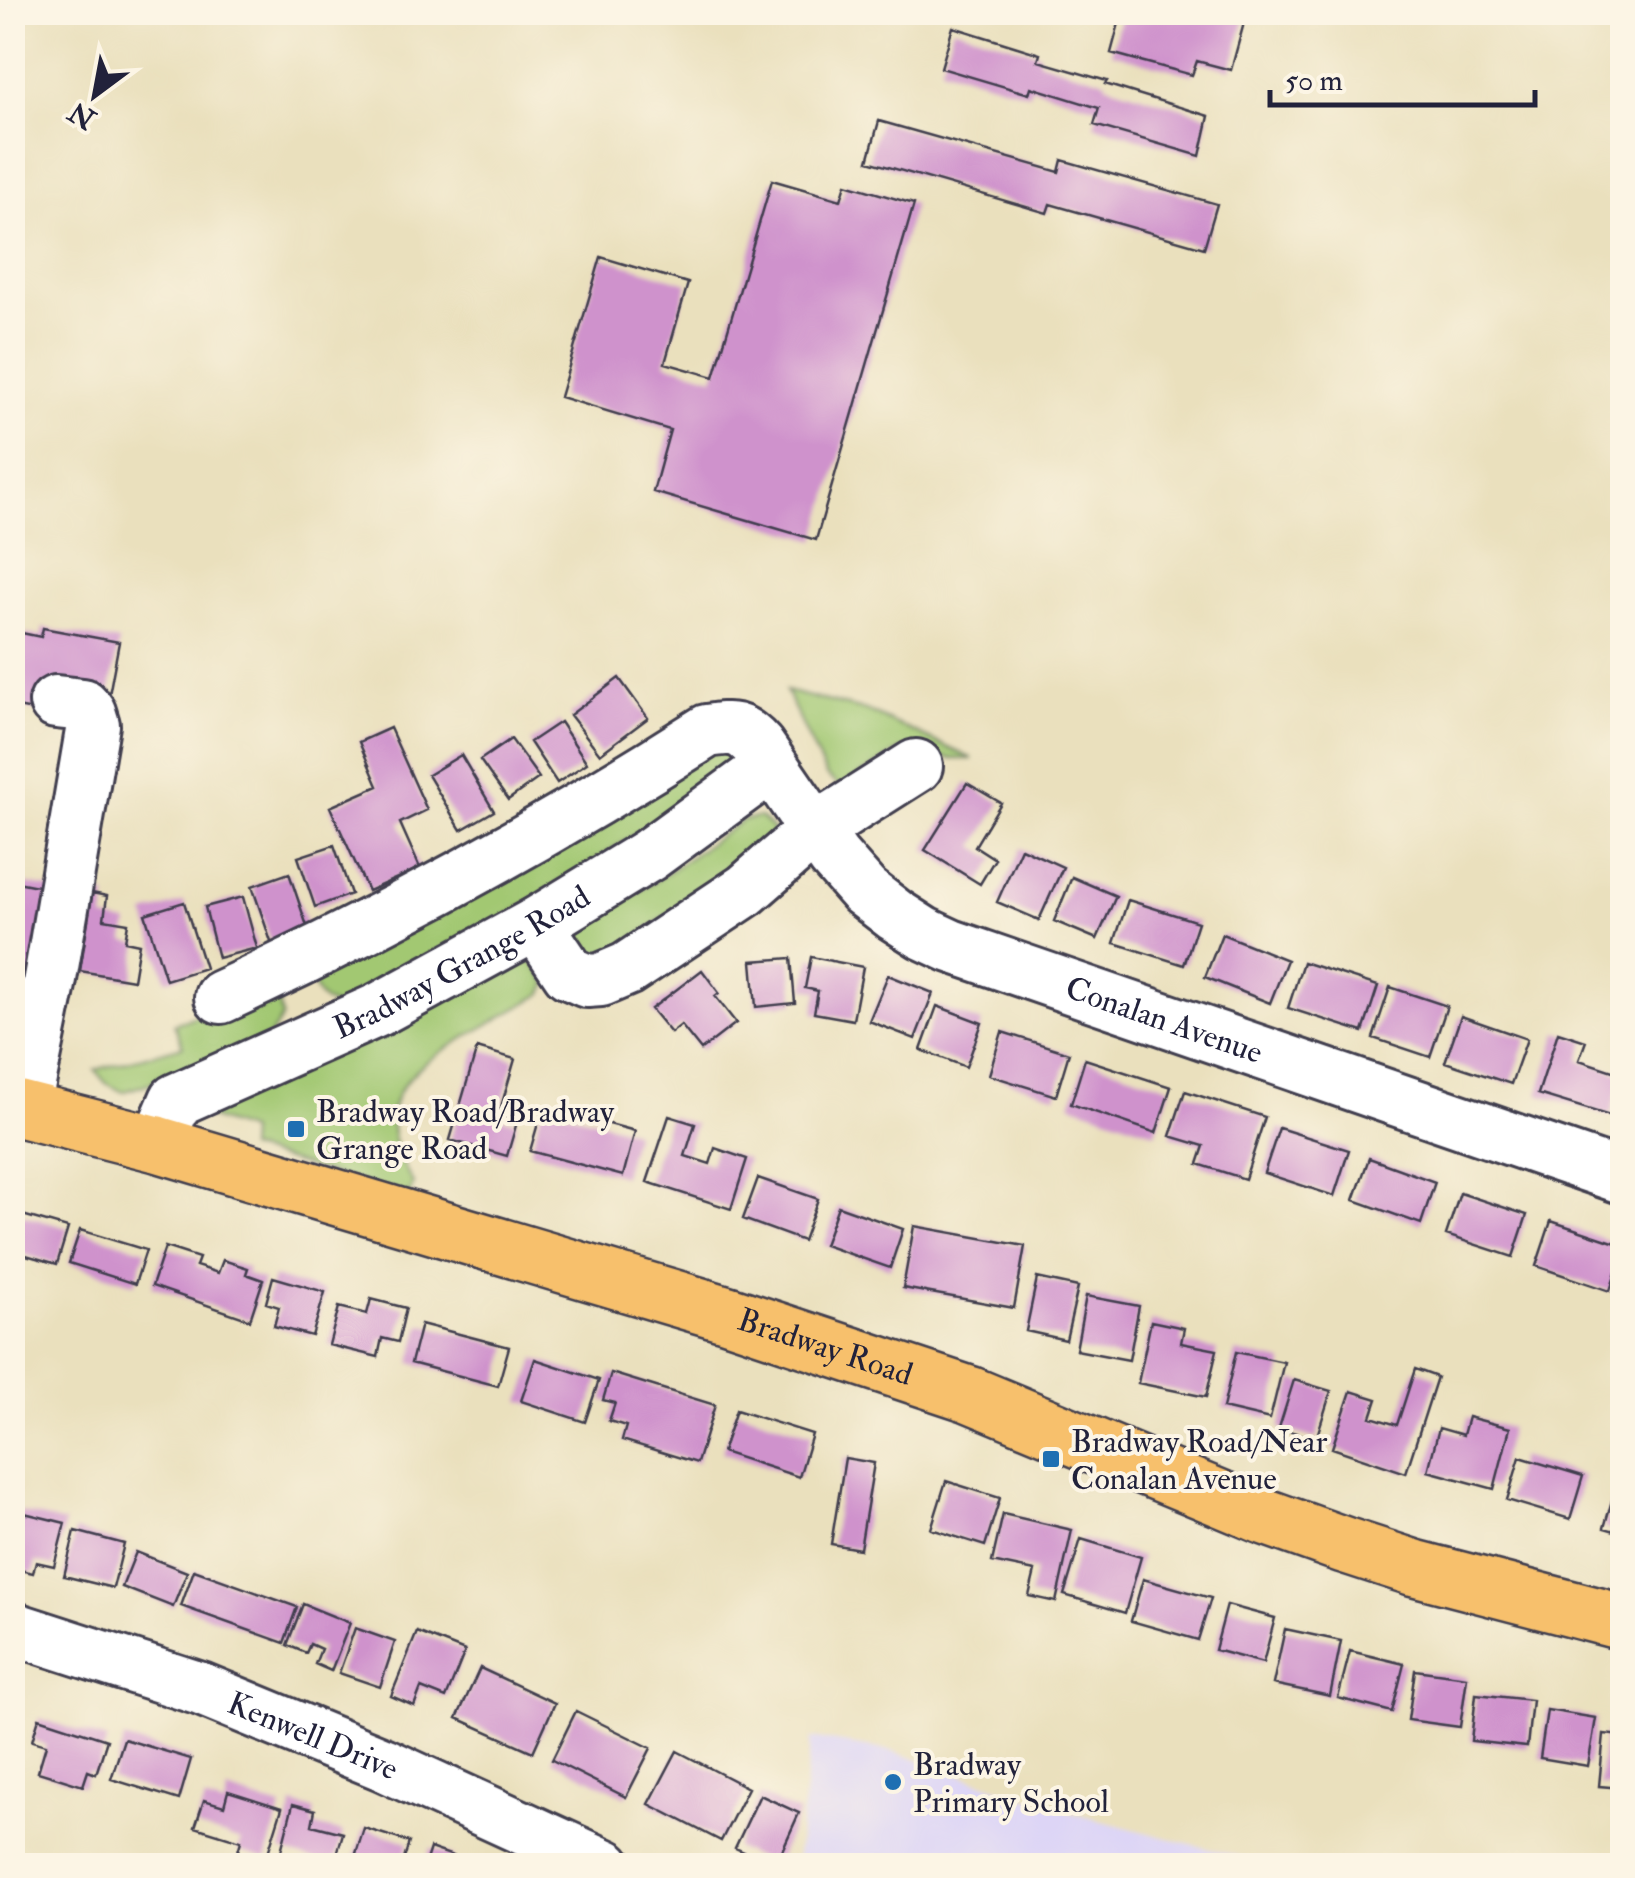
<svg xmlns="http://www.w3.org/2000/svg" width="1635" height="1878" font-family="'IM FELL Double Pica',serif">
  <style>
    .built { fill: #ddd5f6 }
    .green { fill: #a2c872; stroke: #627556; stroke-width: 2.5 }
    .building { fill: #cf92cc }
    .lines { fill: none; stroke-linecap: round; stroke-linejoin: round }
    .minor-casing { stroke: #403e4e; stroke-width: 58 }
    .major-casing { stroke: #403e4e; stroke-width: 60 }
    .minor { stroke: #fff; stroke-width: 52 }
    .major { stroke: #f7c06c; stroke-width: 55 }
    .poi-dot { fill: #1f6fb2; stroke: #fcf5e5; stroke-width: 4 }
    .labels { text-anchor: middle; stroke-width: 8; stroke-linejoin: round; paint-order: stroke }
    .street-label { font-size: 32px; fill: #22223b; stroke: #fcf5e5 }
    .poi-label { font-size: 32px; fill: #22223b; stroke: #fcf5e5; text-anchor: start }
  </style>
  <rect width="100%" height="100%" fill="#fcf5e5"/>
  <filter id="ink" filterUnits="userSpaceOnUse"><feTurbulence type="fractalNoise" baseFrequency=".01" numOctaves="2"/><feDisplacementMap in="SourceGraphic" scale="20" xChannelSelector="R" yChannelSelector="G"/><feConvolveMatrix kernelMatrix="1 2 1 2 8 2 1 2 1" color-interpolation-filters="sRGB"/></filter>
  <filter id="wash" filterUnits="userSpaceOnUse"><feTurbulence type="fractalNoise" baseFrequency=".0048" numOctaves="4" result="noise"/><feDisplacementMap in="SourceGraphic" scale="40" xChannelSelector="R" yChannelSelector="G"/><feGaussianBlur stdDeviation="2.25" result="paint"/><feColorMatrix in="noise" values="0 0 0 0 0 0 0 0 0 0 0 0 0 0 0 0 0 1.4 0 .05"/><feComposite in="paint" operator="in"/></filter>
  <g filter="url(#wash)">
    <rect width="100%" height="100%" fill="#eae0bd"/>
    <!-- built -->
    <path class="built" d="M811 1738 892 1751 1067 1812 1271 1865H796Z"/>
    <!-- green -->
    <path class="green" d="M786 691 868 711 973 759H952L902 749 840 787 826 775Z
      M721 744 742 766 519 909 339 1007C324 1003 318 999 313 984L322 970Z
      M760 817 772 828 775 838 600 963 571 948 574 931 657 880 743 820Z
      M532 961 548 984 542 994C517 1008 493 1022 468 1036 398 1075 368 1105 413 1183L409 1196 248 1149 249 1131 200 1114 514 962Z
      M278 999 282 1017 271 1035 231 1056 123 1092 106 1083 95 1070 183 1046 174 1024 204 1013Z"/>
    <g id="blocks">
      <!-- building -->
      <path class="building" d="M1122 12H1247L1231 70 1197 61 1192 75 1111 53Z
        M953 27 1040 54 1038 61 1107 81 1105 84 1209 116 1200 156 1094 125 1099 108 1031 87 1029 94 941 68Z
        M879 121 1059 172 1062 160 1217 204 1204 248 1050 204 1047 213 868 161Z
        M772 180 841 200 846 184 914 204 816 540 653 492 670 430 560 397 601 257 688 283 665 363 714 377Z
        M43 628 119 642 109 695 38 711 12 706V653L17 632 41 637Z
        M619 678 648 718 600 754 570 715Z
        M560 722 587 763 557 783 530 742Z
        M390 728 427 810 400 823 420 868 368 891 330 807 378 786 359 742Z
        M511 739 539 778 508 800 480 760Z
        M461 755 494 811 461 830 428 775Z
        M967 783 1001 803 975 846 995 859 980 884 925 850Z
        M334 845 351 894 315 907 298 857Z
        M1021 848 1063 867 1039 920 997 902Z
        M289 873 309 932 272 945 252 886Z
        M1072 877 1116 896 1097 939 1054 921Z
        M12 881 58 890 41 979 12 973Z
        M92 893 107 896 104 919 128 923 125 941 139 944 133 980 80 971Z
        M243 897 257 948 218 958 205 907Z
        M1128 900 1198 922 1184 965 1114 943Z
        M184 902 205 968 166 980 145 914Z
        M1222 934 1287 960 1270 1003 1205 977Z
        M811 957 863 967 853 1020 814 1013 818 991 805 988Z
        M791 958 795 1003 756 1007 752 961Z
        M1303 962 1378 986 1363 1032 1288 1008Z
        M702 970 719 993 715 996 736 1023 701 1050 681 1025 671 1033 651 1009Z
        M888 975 933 993 915 1039 869 1021Z
        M1390 987 1447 1006 1430 1057 1373 1038Z
        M937 1006 982 1023 966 1067 921 1050Z
        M1461 1016 1527 1039 1511 1084 1445 1062Z
        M1002 1032 1069 1053 1056 1096 989 1075Z
        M1558 1032 1586 1041 1579 1060 1622 1074 1610 1116 1538 1094Z
        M477 1048 515 1059 498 1117 517 1122 507 1156 450 1140Z
        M1085 1059 1171 1087 1156 1133 1071 1104Z
        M1185 1091 1265 1117 1245 1179 1198 1164 1204 1146 1170 1136Z
        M543 1106 635 1131 623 1176 530 1151Z
        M669 1116 695 1124 685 1156 710 1164 715 1148 747 1159 731 1209 647 1182Z
        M1279 1128 1349 1150 1334 1196 1264 1173Z
        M1369 1158 1435 1182 1421 1224 1354 1200Z
        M758 1178 818 1199 803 1241 743 1219Z
        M1460 1193 1527 1215 1513 1257 1446 1235Z
        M838 1206 903 1229 890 1268 824 1245Z
        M12 1212 68 1228 57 1264 12 1251Z
        M1551 1221 1622 1245V1254L1610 1291 1536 1266Z
        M914 1226 1025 1246 1014 1308 903 1288Z
        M80 1230 146 1250 135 1284 69 1263Z
        M165 1247 199 1258 196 1266 218 1273 223 1260 248 1268 246 1274 263 1280 250 1320 152 1286Z
        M273 1277 325 1292 312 1336 274 1326 279 1307 266 1303Z
        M1037 1278 1078 1287 1066 1340 1026 1331Z
        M1086 1296 1139 1306 1129 1360 1076 1350Z
        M371 1299 406 1308 398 1342 382 1338 378 1357 329 1345 339 1307 367 1314Z
        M1151 1321 1184 1328 1181 1343 1217 1350 1206 1397 1138 1383Z
        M421 1324 509 1347 498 1386 411 1363Z
        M1236 1352 1284 1362 1270 1419 1223 1408Z
        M535 1359 599 1380 585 1422 521 1401Z
        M1415 1369 1437 1377 1406 1473 1332 1448 1351 1391 1377 1399 1371 1417 1397 1425Z
        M611 1373 715 1405 697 1463 622 1440 626 1426 609 1421 615 1403 603 1400Z
        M1294 1380 1331 1391 1316 1439 1279 1428Z
        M736 1410 812 1434 799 1477 722 1452Z
        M1468 1417 1510 1428 1494 1489 1428 1471 1439 1428 1463 1435Z
        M1520 1457 1583 1476 1570 1519 1507 1500Z
        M845 1458 874 1463 860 1549 831 1544Z
        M946 1481 1000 1498 985 1546 931 1529Z
        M1615 1490 1622 1492V1533L1604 1528Z
        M12 1510 65 1523 54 1566 36 1562 33 1573 12 1568Z
        M1003 1514 1072 1530 1056 1602 1029 1596 1035 1571 992 1562Z
        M75 1531 124 1544 113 1588 64 1576Z
        M1081 1539 1141 1557 1125 1613 1064 1595Z
        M136 1552 187 1572 173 1607 122 1587Z
        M194 1570 297 1607 284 1643 181 1606Z
        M1143 1579 1211 1598 1198 1640 1131 1621Z
        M303 1604 350 1623 331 1671 315 1664 321 1649 310 1644 306 1653 287 1645Z
        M1227 1605 1275 1618 1263 1663 1215 1650Z
        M355 1628 395 1642 380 1687 339 1673Z
        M1285 1629 1341 1641 1330 1696 1273 1684Z
        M417 1632 465 1651 446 1698 421 1688 414 1706 391 1696Z
        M1350 1651 1404 1664 1392 1712 1338 1698Z
        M480 1668 555 1703 533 1752 457 1718Z
        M1415 1670 1467 1677 1460 1727 1408 1720Z
        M1476 1694 1532 1700 1527 1747 1471 1741Z
        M1547 1710 1596 1718 1588 1766 1540 1758Z
        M576 1711 651 1748 626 1797 552 1760Z
        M39 1718 107 1740 96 1774 88 1771 83 1786 38 1772 46 1745 32 1741Z
        M1604 1734 1622 1736V1788L1599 1786Z
        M124 1739 191 1759 179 1800 111 1779Z
        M677 1751 748 1788 721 1841 649 1804Z
        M228 1791 282 1808 266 1859 238 1851 241 1841 195 1827 204 1800 224 1806Z
        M760 1795 799 1813 775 1866 735 1848Z
        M293 1804 315 1810 312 1825 343 1833 334 1865 281 1851Z
        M364 1828 409 1842 402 1866H352Z
        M430 1848 453 1856 450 1866H424Z"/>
    </g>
  </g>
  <g filter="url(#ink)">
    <use href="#blocks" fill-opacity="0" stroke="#403e4e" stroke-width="2.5"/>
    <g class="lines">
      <!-- minor casing -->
      <g class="minor-casing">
        <g id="minor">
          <path d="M536 924 569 973 587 981 601 980 627 969 746 890 815 830 916 766"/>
          <path id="s1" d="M221 997C389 920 552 830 707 731 732 727 741 727 758 746L834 857 864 891 895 915 923 933 951 946 1622 1177"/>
          <path d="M21 1109 29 1083 50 979 93 725 89 712 83 705 56 702"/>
          <path id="s2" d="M157 1144 176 1100 378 1010 536 924 649 855 771 766"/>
          <path id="s3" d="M12 1628 201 1689 383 1764 606 1866"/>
        </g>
      </g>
      <!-- major casing -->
      <g class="major-casing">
        <g id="major">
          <path id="s4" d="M12 1107 157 1144 728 1314 969 1394 1263 1516 1344 1545 1415 1568 1622 1622"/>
        </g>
      </g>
      <!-- minor -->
      <use href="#minor" class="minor"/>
      <!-- major -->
      <use href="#major" class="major"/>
    </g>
  </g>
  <!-- markers -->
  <g class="poi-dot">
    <rect x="286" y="1119" width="20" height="20" rx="5"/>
    <rect x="1041" y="1449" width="20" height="20" rx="5"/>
    <circle cx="893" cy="1782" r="10"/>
  </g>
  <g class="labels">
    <!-- street labels -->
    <g class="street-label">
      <text dy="11" stroke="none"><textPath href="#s2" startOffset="365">Bradway Grange Road</textPath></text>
      <text dy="11" stroke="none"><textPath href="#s1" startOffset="1120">Conalan Avenue</textPath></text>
      <text dy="11" stroke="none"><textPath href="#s4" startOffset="848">Bradway Road</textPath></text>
      <text dy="11" stroke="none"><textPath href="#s3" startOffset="320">Kenwell Drive</textPath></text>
    </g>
    <!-- poi labels -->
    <g class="poi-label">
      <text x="316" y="1122">Bradway Road/Bradway<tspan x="316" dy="37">Grange Road</tspan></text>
      <text x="1071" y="1452">Bradway Road/Near<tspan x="1071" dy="37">Conalan Avenue</tspan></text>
      <text x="913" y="1775">Bradway<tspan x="913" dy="37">Primary School</tspan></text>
    </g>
  </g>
  <!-- margin -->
  <rect width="1635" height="1878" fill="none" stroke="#fcf5e5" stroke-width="50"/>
  <!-- north arrow -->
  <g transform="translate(95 95) rotate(212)" stroke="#fcf5e5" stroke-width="8" paint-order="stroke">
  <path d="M0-8L18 38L0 25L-18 38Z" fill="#22223b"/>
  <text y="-15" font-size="28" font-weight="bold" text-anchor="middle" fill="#22223b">N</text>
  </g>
  <!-- scale -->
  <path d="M1270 90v15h265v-15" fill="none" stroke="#22223b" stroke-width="5"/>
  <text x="1285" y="90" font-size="30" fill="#22223b" stroke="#fcf5e5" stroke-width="8" paint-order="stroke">50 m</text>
</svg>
